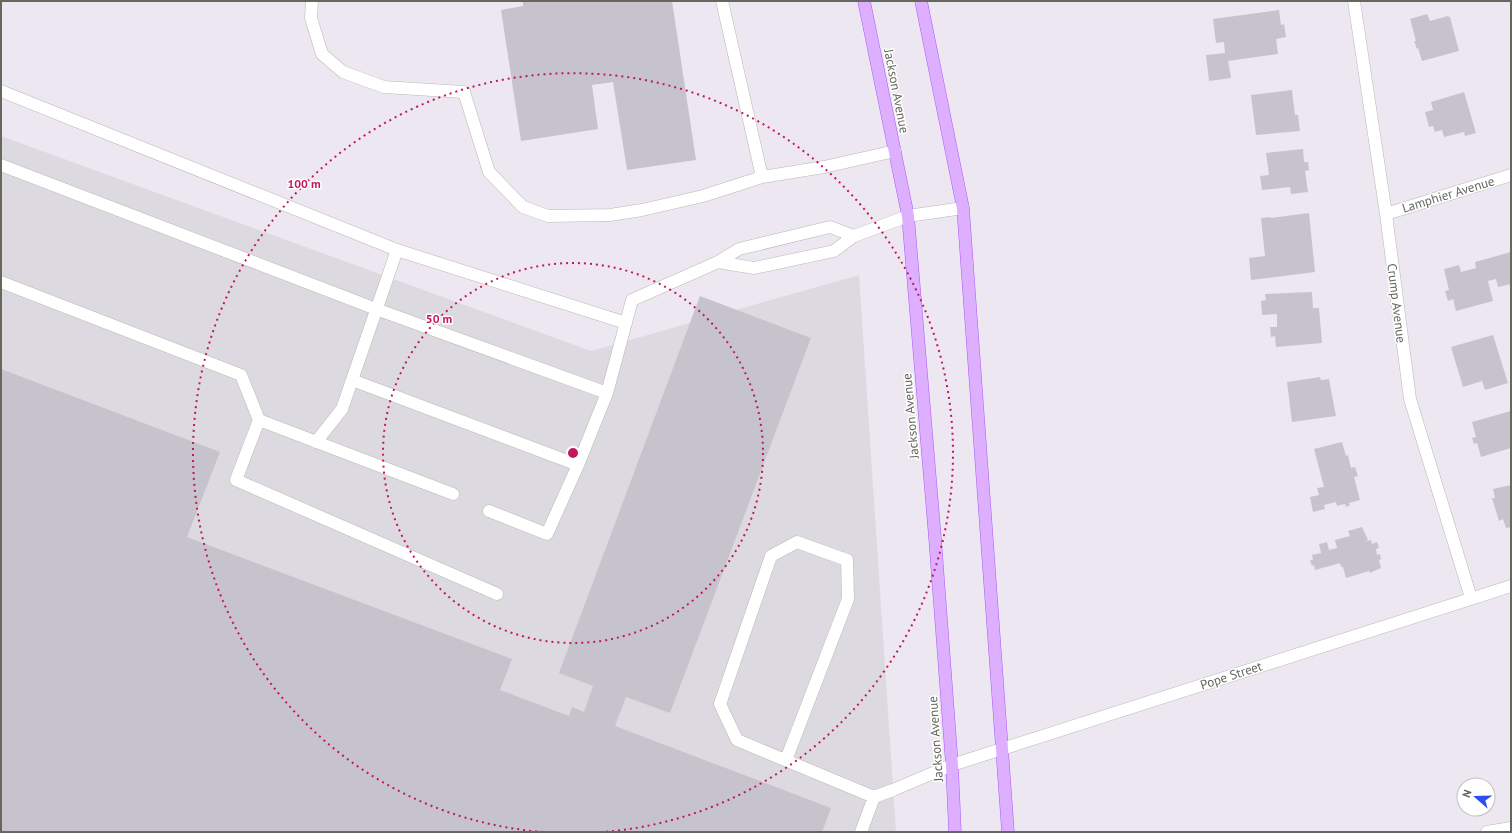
<svg xmlns="http://www.w3.org/2000/svg" width="1512" height="833" font-family="'PT Sans',sans-serif">
  <style>
    .industrial { fill: #dcdae0 }
    .building { fill: #c7c3cc }
    .lines { fill: none; stroke-linecap: round; stroke-linejoin: round }
    .minor-casing { stroke: #b7bab2; stroke-width: 13 }
    .major-casing { stroke: #a65af8; stroke-width: 13 }
    .minor { stroke: #fff; stroke-width: 12 }
    .major { stroke: #dfafff; stroke-width: 12 }
    .ring { fill: none; stroke: #c2185b; stroke-width: 2; stroke-dasharray: 2 4 }
    .labels { text-anchor: middle; stroke-width: 3; stroke-linejoin: round; paint-order: stroke }
    .street-label { font-size: 13px; fill: #65685e; stroke: #fff }
    .centre { fill: #c2185b; stroke: #fff; stroke-width: 2 }
    .ring-label { font-size: 12px; text-anchor: middle; font-weight: bold; fill: #c2185b; stroke: #fff; stroke-width: 3; stroke-linejoin: round; paint-order: stroke }
  </style>
  <rect width="100%" height="100%" fill="#ede7f1"/>
  <!-- industrial -->
  <path class="industrial" d="M1 136 591 351 859 275 896 832H1Z"/>
  <!-- building -->
  <path class="building" d="M523 1H672L696 160 627 170 613 82 592 85 598 129 521 141 501 10 523 6Z
    M1279 10 1281 25 1284 24 1286 37 1276 39 1278 54 1228 61 1231 78 1209 81 1206 55 1225 53 1224 42 1216 43 1213 19Z
    M1427 14 1430 21 1448 16 1449 17H1450L1459 51 1422 61 1418 48 1417 49 1414 41H1416L1410 19Z
    M1292 90 1295 115H1298L1300 131 1256 135 1251 95Z
    M1464 92 1476 133 1465 136 1464 132 1444 137 1442 130 1435 132 1433 126 1429 127 1425 112 1433 110 1431 102Z
    M1303 149 1304 162H1308L1309 170 1305 171 1308 192 1291 194 1290 187 1262 190 1260 176 1269 175 1266 153Z
    M1309 213 1315 272 1251 280 1249 258 1265 256 1261 218 1271 217V218Z
    M1511 252V284L1498 287 1496 279 1488 281 1493 301 1456 311 1453 299 1448 301 1445 291 1449 290 1444 269 1459 265 1461 272 1476 268 1475 262Z
    M1312 292 1313 308H1319L1322 343 1276 347 1275 336 1271 337 1270 327H1277V314L1262 315 1261 301 1266 300 1265 294Z
    M700 296 811 338 670 713 626 697 615 726 831 808 822 832H1V369L220 452 187 537 512 659 500 690 569 716 572 707 584 712 593 686 559 673Z
    M1493 335 1508 383 1485 390 1482 381 1463 387 1451 347Z
    M1320 377 1321 380 1329 379 1336 416 1292 422 1287 382Z
    M1511 411V448L1481 457 1477 443 1474 444 1472 438 1476 437 1472 422Z
    M1342 442 1346 456 1348 455 1351 468 1355 467 1358 476 1354 477 1360 500 1349 503 1350 505 1346 507 1345 504 1337 506 1336 502 1324 505 1325 509 1313 512 1310 497 1319 495 1317 488 1324 487 1314 449Z
    M1511 485V527L1506 528 1503 519 1499 521 1492 498H1495L1493 489Z
    M1362 527 1368 540 1364 542 1371 540 1372 544 1377 542 1379 548 1376 549 1377 555 1380 554 1381 559 1379 560 1381 568 1370 573 1369 571 1346 578 1343 567H1341L1340 563 1315 570 1314 565 1312 566 1310 560H1313L1312 555 1321 553 1319 544 1327 542 1329 550 1337 548 1335 540 1350 536 1348 531Z"/>
  <g class="lines">
    <!-- minor casing -->
    <g class="minor-casing">
      <path id="minor" d="M312 1 311 18 322 54 343 72 384 87 464 92 489 172 523 207 548 216 610 215 642 210 703 196 762 177
        M722 1 762 177 824 167 895 151
        M1354 1 1386 214 1410 399 1471 598
        M1 91 397 250 626 323
        M1 165 376 309 607 393
        M1386 214 1511 175
        M397 250 352 380 578 465
        M718 262 754 268 834 251 854 236 908 216 963 208
        M1 282 241 375 259 420 236 480 497 594
        M259 420 453 494
        M316 442 342 409 352 380
        M489 511 547 534 578 465 607 393 632 300 718 262 739 249 830 227 854 236
        M786 760 848 599 847 560 797 542 771 556 720 704 737 740 874 797 893 790 952 765 1511 586
        M861 832 874 797
        M1487 832 1511 828"/>
    </g>
    <!-- major casing -->
    <g class="major-casing">
      <path id="major" d="M864 1 908 216 935 538 952 765 955 832
        M921 1 963 208 1008 832"/>
    </g>
    <!-- minor -->
    <use href="#minor" class="minor"/>
    <!-- major -->
    <use href="#major" class="major"/>
  </g>
  <!-- distance rings -->
  <g class="ring">
    <circle cx="573" cy="453" r="190"/>
    <path d="M543 832A380 380 0 1 1 603 832"/>
  </g>
  <g class="labels">
    <!-- street labels -->
    <g class="street-label">
      <text transform="translate(897 91) rotate(79)" y="5">Jackson Avenue</text>
      <text transform="translate(1448 194) rotate(-17)" y="5">Lamphier Avenue</text>
      <text transform="translate(1397 303) rotate(83)" y="5">Crump Avenue</text>
      <text transform="translate(910 416) rotate(-95)" y="5">Jackson Avenue</text>
      <text transform="translate(1231 675) rotate(-18)" y="5">Pope Street</text>
      <text transform="translate(935 739) rotate(-94)" y="5">Jackson Avenue</text>
    </g>
  </g>
  <circle cx="573" cy="453" r="6" class="centre"/>
  <g class="ring-label">
    <text x="304" y="188">100 m</text>
    <text x="439" y="323">50 m</text>
  </g>
  <!-- border -->
  <rect width="1512" height="833" fill="none" stroke="#65685e" stroke-width="4"/>
  <!-- north arrow -->
  <g transform="translate(1476 797) rotate(290)"><circle r="19" fill="#ffffff" stroke="#c1c3bf"/>
  <path d="M0-3L7 15L0 10L-7 15Z" fill="#2d4df2"/>
  <text y="-6" font-size="11" font-weight="bold" text-anchor="middle" fill="#65685e">N</text>
  </g>
</svg>
